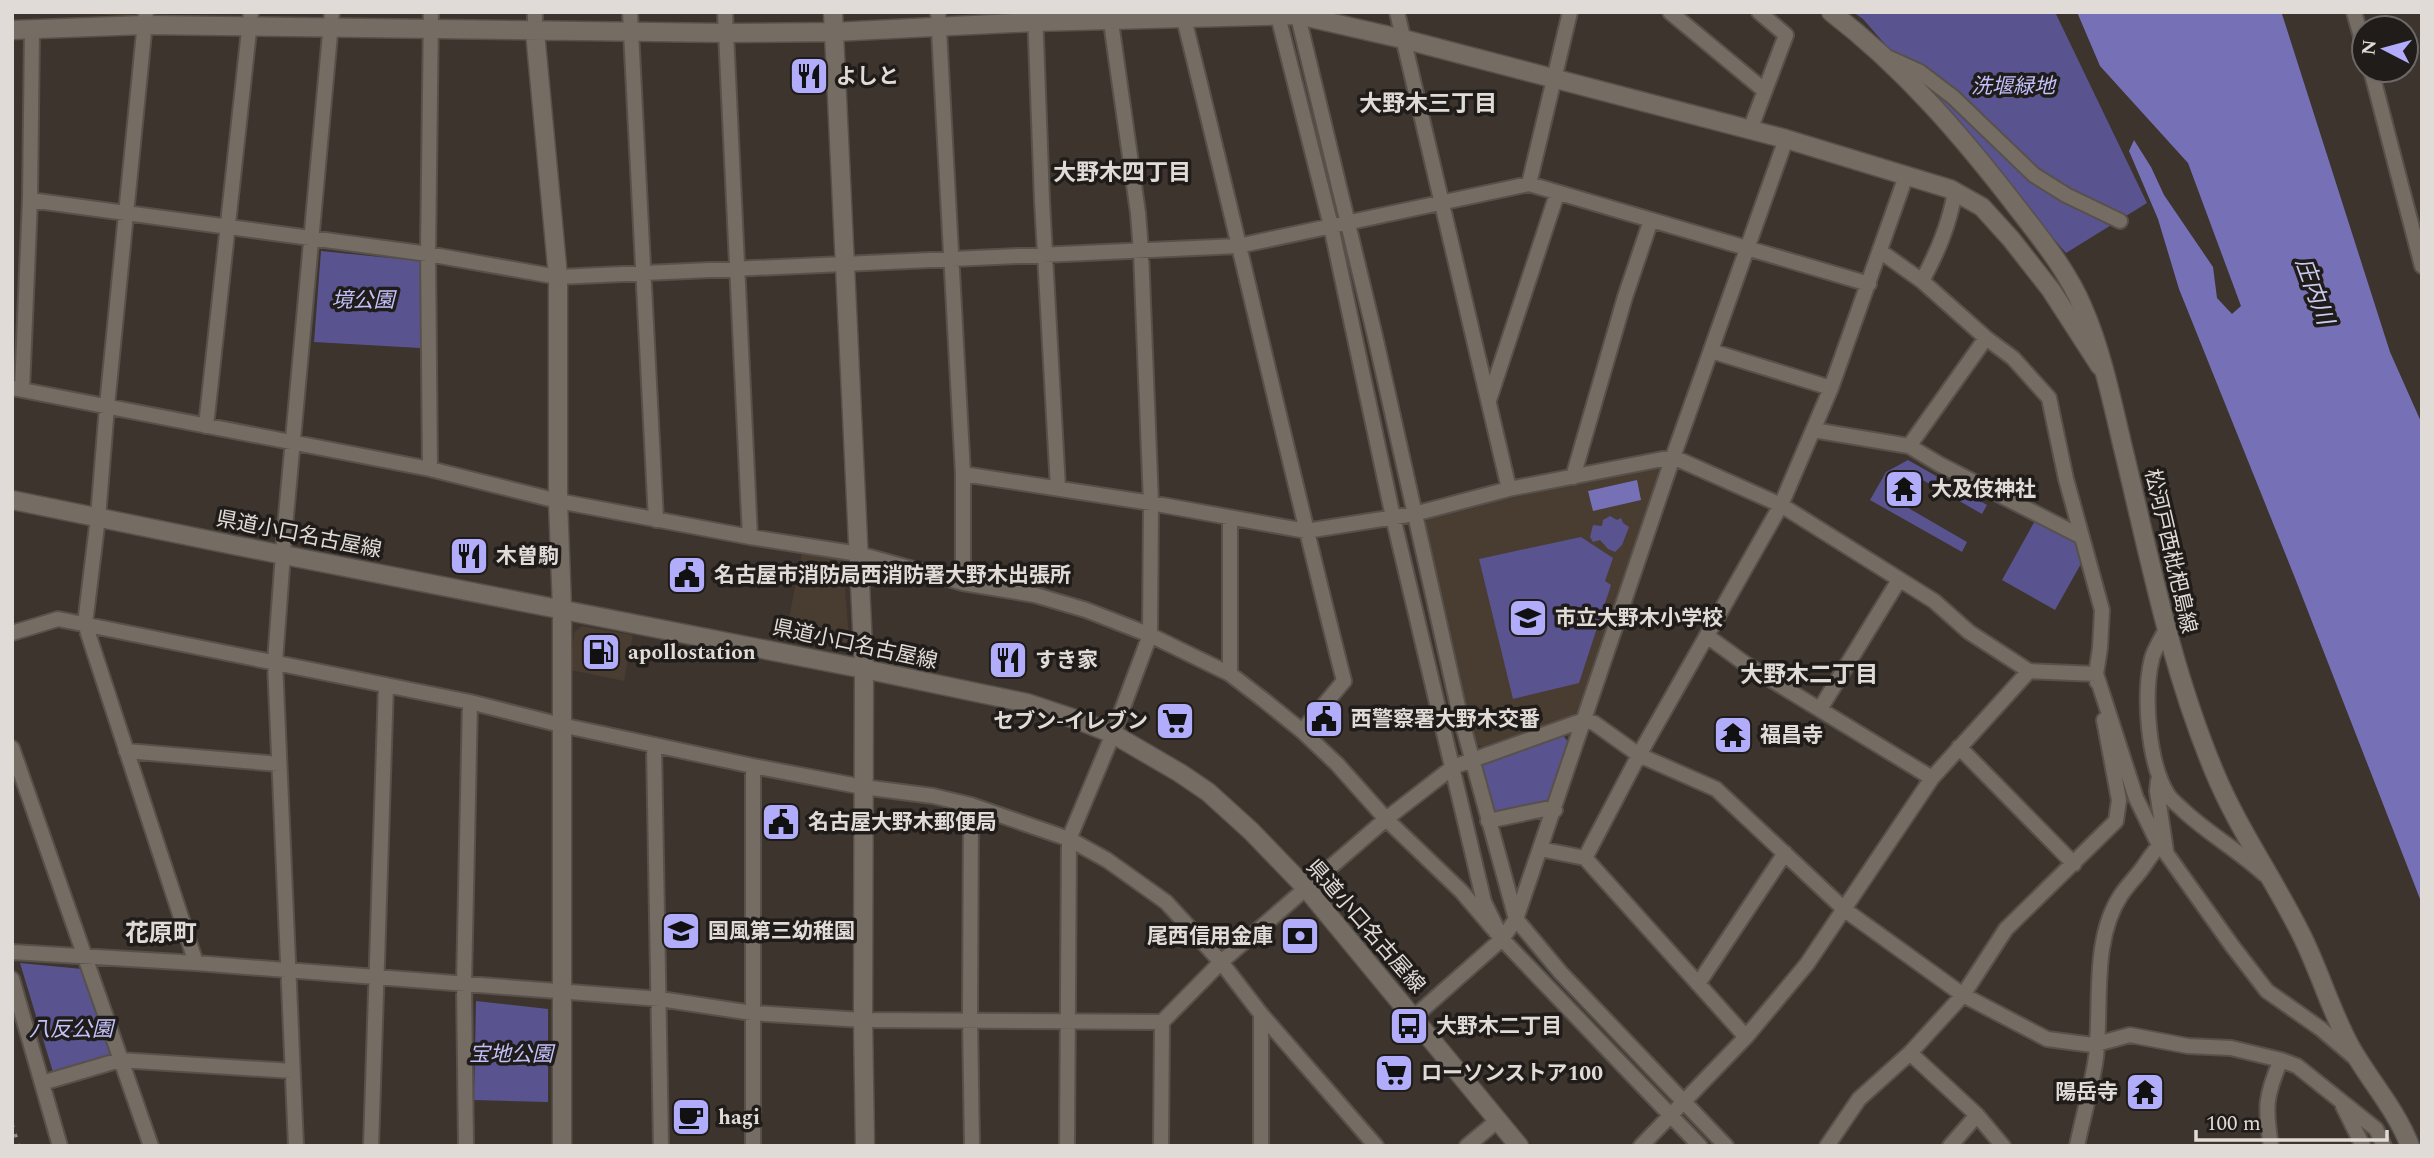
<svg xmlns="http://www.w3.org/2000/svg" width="2434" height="1158" font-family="Spectral,'Noto Sans JP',serif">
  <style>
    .built { fill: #493c31 }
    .green { fill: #59548f }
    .water { fill: #7671b7 }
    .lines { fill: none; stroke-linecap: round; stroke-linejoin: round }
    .minor-casing { stroke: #58514b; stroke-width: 18 }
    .tertiary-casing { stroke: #58514b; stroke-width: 21 }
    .secondary-casing { stroke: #58514b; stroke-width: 21 }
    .minor { stroke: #756c64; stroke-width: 14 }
    .tertiary { stroke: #756c64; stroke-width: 18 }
    .secondary { stroke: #756c64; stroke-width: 18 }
    .rail { stroke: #918b85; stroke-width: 3.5; stroke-dasharray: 3.5 7; stroke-linecap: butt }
    .labels { text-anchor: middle; stroke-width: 7; stroke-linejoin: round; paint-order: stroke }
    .poi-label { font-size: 21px; font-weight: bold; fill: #e0dbd7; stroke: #201c19; text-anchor: start }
    .park-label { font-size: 21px; font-style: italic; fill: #c3c1fc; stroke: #201c19 }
    .street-label { font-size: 21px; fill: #e0dbd7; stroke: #201c19 }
    .neighbourhood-label { font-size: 23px; font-weight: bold; fill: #e0dbd7; stroke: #201c19 }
    .water-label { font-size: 23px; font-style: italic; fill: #ccccf3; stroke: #201c19 }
    .quarter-label { font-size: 24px; font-weight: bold; fill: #e0dbd7; stroke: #201c19 }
  </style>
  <rect width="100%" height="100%" fill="#3c342d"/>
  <!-- built -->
  <path class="built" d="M32 12H135L132 16Z
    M1657 467 1661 475 1579 714 1483 747 1475 744 1422 522 1426 516Z
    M802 553 840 560 843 563 849 639 841 648 785 637Z
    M582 626 633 635 624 681 570 670 574 632Z"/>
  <!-- green -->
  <path class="green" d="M1853 12H2055L2147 203 2066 253 1863 19Z
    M321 251 420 261V348L314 342Z
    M1908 460 1987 505 1982 514 1914 475 1898 502 1967 542 1962 552 1870 500 1886 472Z
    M1610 516 1617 520 1621 518 1623 523 1629 527 1622 545 1615 552 1608 549 1600 540 1593 542 1590 537 1593 525 1602 526 1603 520Z
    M2036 519 2078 543 2082 562 2055 610 2002 580Z
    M1581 537 1613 558 1605 581 1611 585 1579 683 1513 699 1479 559Z
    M1562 734 1568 742 1547 803 1492 816 1476 762Z
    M20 963 82 969 111 1058 53 1072Z
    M476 1001 548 1009V1102L474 1100Z"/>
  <!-- water -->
  <path class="water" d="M2077 12 2282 14 2390 352 2422 424V904L2295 578 2179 289 2158 219 2129 151 2134 140 2151 167 2164 195 2213 267 2217 298 2232 314 2241 306 2188 163 2100 66Z
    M1637 480 1641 500 1593 511 1588 491Z"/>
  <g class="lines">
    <!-- minor casing -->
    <g class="minor-casing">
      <path id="minor" d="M146 12 107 406 98 517 85 624 196 963
        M535 12V32
        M630 12 656 520
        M725 12 750 537
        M938 12 963 474V583
        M1035 12 1042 201 1058 488
        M1277 12 1331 226 1393 517 1484 902 1502 939 1700 1146
        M1297 12 1375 336 1459 711 1516 919 1561 973 1726 1146
        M1397 12 1509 489
        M1670 12 1765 91
        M2354 12 2364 47
        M1184 19C1239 239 1288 461 1344 681L1302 731
        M1889 58 1920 72 1953 97 2034 175 2066 195 2120 221
        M2371 70 2422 266
        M1750 130 1786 35 1759 12
        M1529 184 1570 12
        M30 200 428 254 558 277 1238 246 1529 184 1869 284
        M1880 251 1922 281 1986 338 2013 358 2049 398 2066 479 2102 610 2100 648 2096 674 2097 682
        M1922 281C1938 251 1949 225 1955 192
        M1711 351 1831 388
        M12 388 430 469 558 501 750 537 859 554 963 583 1035 595 1086 610 1150 635 1230 674 1265 701 1302 731 1337 764 1386 819 1461 891 1502 939
        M22 390 30 200 32 29
        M1489 400 1557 194
        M206 426 251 12
        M1813 430 1909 446 1939 464 2082 537
        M1909 446 1986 338
        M430 469 428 254 431 12
        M963 474 1151 503 1306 531 1414 514 1509 489 1673 457 1781 505 1934 601 1969 632 2029 671
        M1573 477 1625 297 1651 220
        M2166 629C2162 638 2155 648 2152 658 2143 695 2148 763 2168 795 2172 801 2179 806 2184 811 2209 834 2239 851 2264 874
        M12 633 58 619 470 702 561 725 753 766 863 787 933 796 971 805 1069 839 1107 860 1166 902 1221 962 1261 1014 1376 1146
        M1707 636 1747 665 1932 778
        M1230 674V518
        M1820 709 1899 580
        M654 746 661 1146
        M1959 747 2074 864
        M12 748 151 1146
        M126 751 279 764
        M2158 781 2157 791 2166 851
        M971 805 970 1019 972 1146
        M1488 821 1545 809 1555 810
        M1540 849 1585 858 1746 1037
        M1585 858 1639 755 1781 505 1831 388 1906 176
        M12 952 196 963 660 999 752 1013 863 1020 1162 1022 1221 962 1386 819 1453 767 1584 720 1594 723 1639 755 1716 789 1845 910 1963 995 2047 1039 2093 1045 2130 1035 2188 1046 2231 1048 2281 1060 2297 1066 2376 1129 2384 1146
        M12 979 60 1146
        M1698 984 1785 853
        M1414 1017 1502 939 1516 919 1673 457 1786 139
        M1910 1053 1977 1115 2003 1146
        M42 1083 120 1060 292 1071
        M2343 1106 2363 1146
        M296 1146 275 662 285 527 332 12
        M371 1146 386 685
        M466 1146 464 984 470 702
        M753 1146V766
        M1067 1146 1069 839 1113 734 1150 635 1151 503 1141 252 1138 213 1111 22
        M1161 1146 1162 1022
        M1261 1146V1014
        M1467 1146 1497 1121
        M1641 1146 1746 1037 1807 964 1932 778 2029 671 2096 674 2136 798 2156 839 2233 947 2267 991 2321 1029 2353 1056
        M1827 1146 1859 1099 1910 1053 1963 995 2006 929 2116 821 2119 800 2104 720
        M1950 1146 1977 1115
        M2077 1146C2083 1116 2092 1087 2096 1057 2102 1006 2091 940 2121 895 2127 886 2135 878 2141 870 2148 861 2152 852 2161 845
        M2271 1146C2265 1108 2265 1096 2281 1060"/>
    </g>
    <!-- tertiary casing -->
    <g class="tertiary-casing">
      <path id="tertiary" d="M833 12 864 669 863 1020 865 1146
        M12 30 145 25 726 33 834 32 1035 22 1298 15 1403 39 1786 139 1950 189 1982 207 2011 239 2051 290 2100 366
        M535 32 558 277V501L562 608V1146"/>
    </g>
    <!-- secondary casing -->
    <g class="secondary-casing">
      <path id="secondary" d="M1831 12C1904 68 1963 137 2019 210 2043 241 2068 272 2083 308 2102 351 2113 406 2124 452 2150 560 2171 668 2214 771 2237 827 2273 878 2300 932 2319 969 2330 1009 2350 1046 2369 1080 2396 1109 2410 1146
        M12 500 238 546 864 669 1027 703 1078 720 1113 734 1180 773 1208 792 1251 831 1306 888 1519 1146"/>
    </g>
    <!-- minor -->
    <use href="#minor" class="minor"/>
    <!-- tertiary -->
    <use href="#tertiary" class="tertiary"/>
    <!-- secondary -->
    <use href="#secondary" class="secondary"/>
    <!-- rail -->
    <path class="rail" d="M12 1124 19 1146"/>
  </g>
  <!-- icons -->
  <defs>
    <g id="restaurant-square" transform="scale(2.0125)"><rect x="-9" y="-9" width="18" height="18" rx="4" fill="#b1adfa" stroke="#201c19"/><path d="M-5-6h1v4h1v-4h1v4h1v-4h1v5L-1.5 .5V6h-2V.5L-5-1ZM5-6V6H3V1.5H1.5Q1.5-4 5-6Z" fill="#111"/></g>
    <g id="temple-square" transform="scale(2.0125)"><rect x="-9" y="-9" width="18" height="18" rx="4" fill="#b1adfa" stroke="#201c19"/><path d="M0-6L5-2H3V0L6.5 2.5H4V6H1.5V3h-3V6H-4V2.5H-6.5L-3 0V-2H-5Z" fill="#111"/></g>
    <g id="civic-square" transform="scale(2.0125)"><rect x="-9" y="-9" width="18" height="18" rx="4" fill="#b1adfa" stroke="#201c19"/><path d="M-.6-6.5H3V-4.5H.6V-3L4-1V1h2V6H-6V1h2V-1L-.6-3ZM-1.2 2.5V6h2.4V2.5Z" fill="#111"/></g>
    <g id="school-square" transform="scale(2.0125)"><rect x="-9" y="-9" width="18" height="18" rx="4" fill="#b1adfa" stroke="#201c19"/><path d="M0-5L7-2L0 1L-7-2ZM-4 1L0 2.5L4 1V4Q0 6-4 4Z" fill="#111"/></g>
    <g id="fuel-square" transform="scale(2.0125)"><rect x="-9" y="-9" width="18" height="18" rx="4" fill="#b1adfa" stroke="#201c19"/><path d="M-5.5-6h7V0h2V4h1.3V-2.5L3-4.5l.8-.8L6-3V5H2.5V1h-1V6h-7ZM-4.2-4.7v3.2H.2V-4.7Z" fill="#111"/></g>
    <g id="supermarket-square" transform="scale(2.0125)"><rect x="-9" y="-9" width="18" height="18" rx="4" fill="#b1adfa" stroke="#201c19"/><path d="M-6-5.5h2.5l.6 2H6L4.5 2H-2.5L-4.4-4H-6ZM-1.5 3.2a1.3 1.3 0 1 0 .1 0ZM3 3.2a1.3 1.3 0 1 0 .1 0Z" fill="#111"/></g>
    <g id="bank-square" transform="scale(2.0125)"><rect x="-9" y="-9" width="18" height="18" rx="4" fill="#b1adfa" stroke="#201c19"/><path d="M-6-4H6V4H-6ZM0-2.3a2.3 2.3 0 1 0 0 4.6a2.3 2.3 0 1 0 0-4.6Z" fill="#111"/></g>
    <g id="bus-square" transform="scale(2.0125)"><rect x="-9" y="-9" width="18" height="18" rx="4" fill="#b1adfa" stroke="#201c19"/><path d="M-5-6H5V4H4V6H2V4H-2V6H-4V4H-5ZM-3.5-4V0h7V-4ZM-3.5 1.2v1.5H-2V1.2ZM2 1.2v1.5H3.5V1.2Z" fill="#111"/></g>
    <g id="cafe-square" transform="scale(2.0125)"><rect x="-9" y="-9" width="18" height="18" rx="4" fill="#b1adfa" stroke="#201c19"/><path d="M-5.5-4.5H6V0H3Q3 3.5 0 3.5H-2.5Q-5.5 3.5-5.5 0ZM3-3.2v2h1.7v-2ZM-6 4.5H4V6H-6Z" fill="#111"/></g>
  </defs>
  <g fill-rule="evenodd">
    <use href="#restaurant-square" x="809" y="76"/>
    <use href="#temple-square" x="1904" y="489"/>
    <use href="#restaurant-square" x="469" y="556"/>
    <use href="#civic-square" x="687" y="575"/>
    <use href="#school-square" x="1528" y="618"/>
    <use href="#fuel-square" x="601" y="652"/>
    <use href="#restaurant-square" x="1008" y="660"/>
    <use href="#civic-square" x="1324" y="719"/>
    <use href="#supermarket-square" x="1175" y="721"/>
    <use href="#temple-square" x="1733" y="735"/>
    <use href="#civic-square" x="781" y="822"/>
    <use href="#school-square" x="681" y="931"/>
    <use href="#bank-square" x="1300" y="936"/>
    <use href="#bus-square" x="1409" y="1026"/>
    <use href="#supermarket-square" x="1394" y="1073"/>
    <use href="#temple-square" x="2145" y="1092"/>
    <use href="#cafe-square" x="691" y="1117"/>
  </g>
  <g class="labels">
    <!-- poi labels -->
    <g class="poi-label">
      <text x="836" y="83">よしと</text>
      <text x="1931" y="496">大及伎神社</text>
      <text x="496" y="563">木曽駒</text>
      <text x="714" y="582">名古屋市消防局西消防署大野木出張所</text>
      <text x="1555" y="625">市立大野木小学校</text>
      <text x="628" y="659">apollostation</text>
      <text x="1035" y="667">すき家</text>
      <text x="1351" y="726">西警察署大野木交番</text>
      <text x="1148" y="728" text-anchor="end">セブン-イレブン</text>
      <text x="1760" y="742">福昌寺</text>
      <text x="808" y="829">名古屋大野木郵便局</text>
      <text x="708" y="938">国風第三幼稚園</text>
      <text x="1273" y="943" text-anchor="end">尾西信用金庫</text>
      <text x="1436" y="1033">大野木二丁目</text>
      <text x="1421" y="1080">ローソンストア100</text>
      <text x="2118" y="1099" text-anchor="end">陽岳寺</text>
      <text x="718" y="1124">hagi</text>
    </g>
    <!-- park labels -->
    <g class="park-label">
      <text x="2013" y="93">洗堰緑地</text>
      <text x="363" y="307">境公園</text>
      <text x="71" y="1036">八反公園</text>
      <text x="511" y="1061">宝地公園</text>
    </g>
    <!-- street labels -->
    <g class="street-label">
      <text transform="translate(299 534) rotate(11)" y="7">県道小口名古屋線</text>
      <text transform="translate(2171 551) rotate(77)" y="7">松河戸西枇杷島線</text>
      <text transform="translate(855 644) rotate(12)" y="7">県道小口名古屋線</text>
      <text transform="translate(1366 926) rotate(49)" y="7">県道小口名古屋線</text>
    </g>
    <!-- neighbourhood labels -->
    <g class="neighbourhood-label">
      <text x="1428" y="111">大野木三丁目</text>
      <text x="1122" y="180">大野木四丁目</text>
      <text x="1809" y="682">大野木二丁目</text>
    </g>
    <!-- water labels -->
    <g class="water-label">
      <text transform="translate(2315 291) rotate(70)" y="8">庄内川</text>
    </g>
    <!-- quarter labels -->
    <g class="quarter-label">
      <text x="161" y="941">花原町</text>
    </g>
  </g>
  <!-- border -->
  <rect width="2434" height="1158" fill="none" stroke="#e0dbd7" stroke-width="28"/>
  <!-- north arrow -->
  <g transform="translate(2385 49) rotate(276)"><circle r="33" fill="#201c19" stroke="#6d6865" stroke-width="2"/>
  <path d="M0-5L12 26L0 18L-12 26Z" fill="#b1adfa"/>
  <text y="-10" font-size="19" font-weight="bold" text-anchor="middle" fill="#e0dbd7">N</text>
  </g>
  <!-- scale -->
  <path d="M2196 1130v10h191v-10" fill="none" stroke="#e0dbd7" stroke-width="3.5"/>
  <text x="2206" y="1130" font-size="21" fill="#e0dbd7" stroke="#201c19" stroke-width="5" paint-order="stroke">100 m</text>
</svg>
